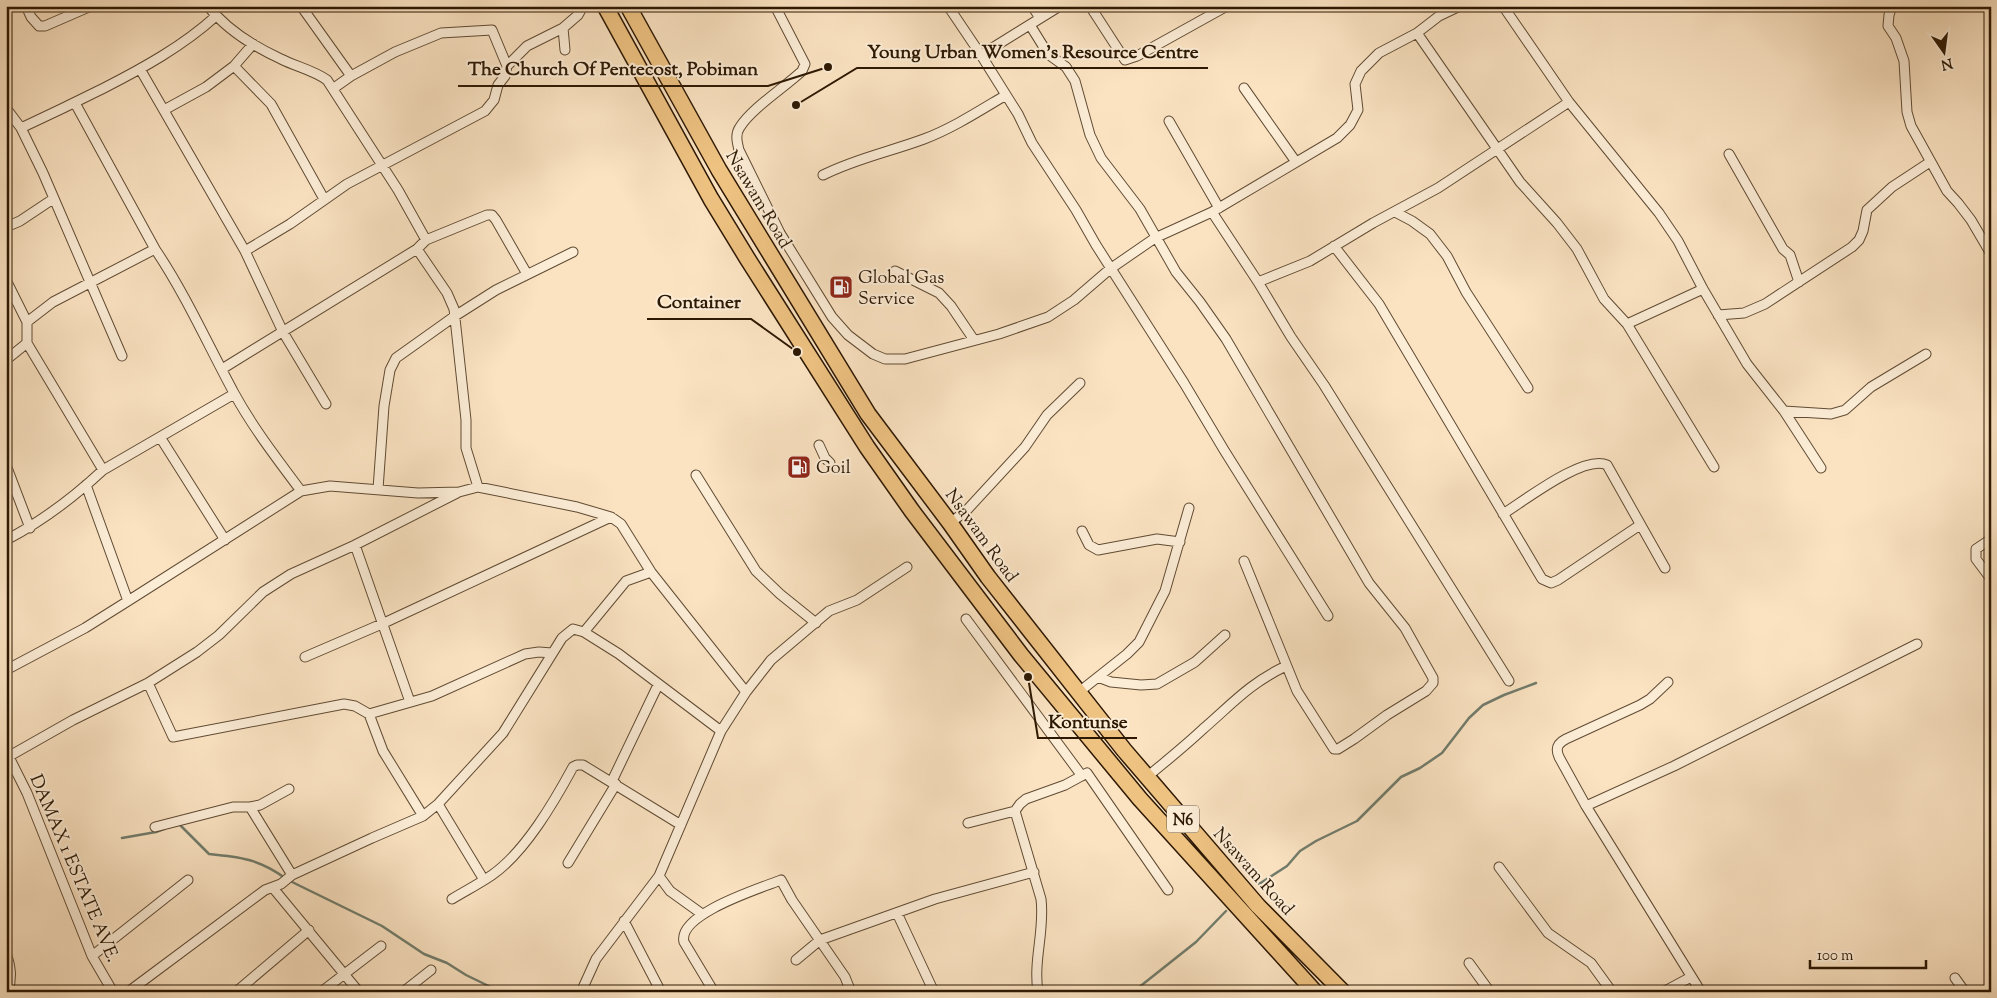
<svg xmlns="http://www.w3.org/2000/svg" width="1997" height="998" font-family="'Sorts Mill Goudy',serif">
  <style>
    .lines { fill: none; stroke-linecap: round; stroke-linejoin: round }
    .stream { stroke: #717c6c; stroke-width: 2.5 }
    .minor-casing { stroke: #604b33; stroke-width: 11 }
    .trunk-casing { stroke: #2d1803; stroke-width: 18 }
    .minor { stroke: #fcedd7; stroke-width: 9 }
    .trunk { stroke: #eec281; stroke-width: 15 }
    .labels { text-anchor: middle; stroke-width: 4; stroke-linejoin: round; paint-order: stroke }
    .shield { fill: #fcedd7; stroke: #6b5843; stroke-width: 1 }
    .shield-label { font-size: 16px; font-weight: bold; fill: #2d1803 }
    .street-label { font-size: 18px; fill: #2d1803; stroke: #fcedd7 }
    .poi-label { font-size: 18px; fill: #2d1803; stroke: #fcedd7; text-anchor: start }
    .leader { fill: none; stroke: #2d1803; stroke-width: 2 }
    .callout-dot { fill: #2d1803; stroke: #fcedd7; stroke-width: 2 }
    .callout-label { font-size: 19px; text-anchor: middle; font-weight: bold; fill: #2d1803; stroke: #fcedd7; stroke-width: 4; stroke-linejoin: round; paint-order: stroke }
  </style>
  <rect width="100%" height="100%" fill="#fbe3c2"/>
  <filter id="stains"><feTurbulence type="fractalNoise" baseFrequency=".004" numOctaves="4"/><feColorMatrix values="0 0 0 0 .2 0 0 0 0 .09 0 0 0 0 .02 0 0 0 .5 -.17"/></filter>
  <radialGradient id="worn" r=".72"><stop offset=".6" stop-color="#630" stop-opacity="0"/><stop offset="1" stop-color="#630" stop-opacity=".3"/></radialGradient>
  <g class="lines">
    <!-- stream -->
    <path class="stream" d="M179 824 209 854C240 857 259 859 285 878
      M122 838 156 832 164 829
      M290 881 382 926 424 954 447 963 466 975 501 992
      M1259 884 1287 866 1300 851 1316 841 1357 821 1401 777 1420 768 1442 753 1469 718 1483 705 1504 695 1536 683
      M1133 992 1196 942 1226 911"/>
    <!-- minor casing -->
    <g class="minor-casing">
      <path id="minor" d="M26 6 31 17 39 26H45L91 6
        M208 6C226 29 255 47 281 59 297 67 313 70 327 80L398 190 426 240
        M301 6 351 76
        M775 6 805 64 802 71C785 87 752 108 740 127 735 134 737 142 739 150L780 233 832 317 848 335 873 354 885 359H905L999 334 1048 317 1074 300 1110 269 1155 238 1212 212 1337 138 1350 125 1358 110 1355 84 1361 71 1379 53 1417 33 1439 16 1460 6
        M948 6 981 55 1060 6
        M1032 6 1040 18
        M1090 6 1125 60 1137 56 1227 6
        M1503 6 1569 102 1659 213 1678 241 1703 289 1747 364 1784 411 1831 414 1845 410 1871 387 1926 354
        M1892 6 1889 15 1888 26 1896 38 1904 61 1907 112 1911 126 1947 191 1958 203 1971 220 1991 254
        M1030 25 1048 54 1066 67 1075 81 1090 135 1101 158 1140 209 1176 272 1200 302 1226 339 1369 583 1405 628 1433 678V683L1426 691 1387 715 1354 739 1338 749H1334L1297 691 1244 561
        M563 28 565 50
        M1417 33 1520 182 1557 223 1577 249 1604 299 1627 324 1714 467
        M981 55 1018 114 1032 143 1076 210 1096 245 1184 383 1224 450 1328 616
        M234 66 271 104 324 199
        M507 66 527 46 563 28 578 15 583 6
        M140 69 245 251 283 332 326 404
        M1244 88 1296 162
        M6 108 21 128 43 173 122 356
        M164 110 206 87 234 66 253 44
        M1169 121 1219 208
        M21 128C49 115 76 102 104 88 143 68 183 46 216 16
        M1729 154 1783 249 1790 255 1799 282
        M823 175C857 158 889 152 924 139 953 128 979 111 1006 95
        M1212 212 1258 282 1291 337 1324 385 1509 681
        M1395 212 1412 221 1430 234 1447 256 1466 292 1528 388
        M6 227 20 221 53 199
        M1334 246 1379 304 1542 579 1551 583 1558 580 1640 525
        M155 249C186 295 208 345 234 393 253 428 278 460 301 491
        M417 249 447 293 454 309 466 420V448L478 487
        M245 251 290 224 347 184 485 111 494 100 498 85 505 76 507 66 492 30 441 33 395 52 351 76 334 88
        M895 271 939 293 951 306 974 340
        M6 280 27 322V343L103 470
        M1258 282 1310 261 1373 223 1438 188 1569 102
        M1718 315 1744 313 1765 304 1852 247 1859 240 1863 231 1867 210 1892 187 1930 162
        M27 322 53 302 155 249 75 103
        M1627 324 1703 289
        M6 360 27 343
        M222 369 417 249 426 240 487 215H492L496 220 527 274
        M1784 411 1821 468
        M160 437 225 540
        M819 445 825 458 830 463
        M6 465 30 528
        M696 475 756 571 780 594 816 623
        M86 485 128 601
        M378 489 384 406 390 370 396 358 455 316 496 290 573 252
        M1503 514C1524 501 1584 454 1607 465L1665 568
        M950 523 966 511 1025 447 1047 415 1080 383
        M1082 531 1089 545 1098 550 1157 539 1180 542
        M1991 539 1976 549V559L1991 579
        M6 540C41 522 74 497 103 470L234 394
        M355 545 410 702
        M966 619 1082 776
        M584 632 626 581 651 572
        M305 657 384 623 611 517
        M6 670 85 628 128 601 301 491 330 486 418 493 459 492 478 487 577 507 611 517 621 524 651 572 746 692
        M1098 677 1111 682 1141 685 1157 684 1195 662 1225 635
        M1668 682 1650 699 1640 705 1566 739C1558 743 1555 748 1559 757L1586 806 1701 992
        M148 683 173 737 344 704 355 706 369 714 383 751 423 816
        M1079 692 1127 654 1139 642 1165 591 1189 508
        M369 714 432 696 525 654 539 652 552 653
        M9 757 27 793 92 956 113 992
        M6 758 73 720 148 683 197 652 219 635 263 592 291 574 355 545 457 493
        M1147 777C1166 761 1185 746 1203 729 1232 704 1250 683 1286 666
        M612 781 658 685
        M438 804 484 880
        M1586 806 1674 766 1917 644
        M250 807 292 875
        M968 823 1015 811
        M155 827 233 807H250L260 805 289 789
        M568 863 616 784
        M1499 867 1548 933 1591 963 1612 992
        M659 876 670 891 702 914
        M273 888 359 992
        M452 899C465 891 479 884 492 875 525 852 554 802 573 767L577 765H583L681 825
        M897 913 934 992
        M624 921 661 992
        M6 953C11 967 12 977 8 992
        M92 956 188 880
        M796 960 820 940 935 899 1034 872
        M1469 963 1490 992
        M1955 978 1965 992
        M128 992 265 890 281 884 292 875 372 838 423 816 438 804 503 733 562 638 573 629 584 632 619 654 721 731
        M236 992 309 930
        M321 992 381 946
        M403 992 431 970
        M581 992 596 959 659 876 721 731 746 692 771 660 829 611 857 600 907 567
        M714 992 684 942C677 914 761 888 781 880L792 900 845 977 851 992
        M1038 992C1033 960 1045 930 1041 899L1015 811 1020 804 1026 799 1065 785 1087 773 1168 890
        M1663 992 1691 977"/>
    </g>
    <!-- trunk casing -->
    <g class="trunk-casing">
      <path id="trunk" d="M605 6 711 199 747 258 867 447 912 511 1021 655 1140 799 1315 992
        M628 6 719 170 868 414 950 523 988 577 1124 750 1258 906 1343 992"/>
    </g>
    <!-- minor -->
    <use href="#minor" class="minor"/>
    <!-- trunk -->
    <use href="#trunk" class="trunk"/>
  </g>
  <!-- icons -->
  <defs>
    <g id="fuel-square" transform="scale(1.25)"><rect x="-9" y="-9" width="18" height="18" rx="4" fill="#8f2418" stroke="#fcedd7"/><path d="M-5.5-6h7V0h2V4h1.3V-2.5L3-4.5l.8-.8L6-3V5H2.5V1h-1V6h-7ZM-4.2-4.7v3.2H.2V-4.7Z" fill="#fff"/></g>
  </defs>
  <g fill-rule="evenodd">
    <use href="#fuel-square" x="841" y="287"/>
    <use href="#fuel-square" x="799" y="467"/>
  </g>
  <g class="labels">
    <!-- shield labels -->
    <rect class="shield" x="1167" y="805.5" width="32" height="27" rx="4"/>
    <g class="shield-label">
      <text x="1183" y="825">N6</text>
    </g>
    <!-- street labels -->
    <g class="street-label">
      <text transform="translate(759 199) rotate(59)" y="6">Nsawam Road</text>
      <text transform="translate(982 535) rotate(54)" y="6">Nsawam Road</text>
      <text transform="translate(75 868) rotate(67)" y="6">DAMAX 1 ESTATE AVE.</text>
      <text transform="translate(1254 871) rotate(48)" y="6">Nsawam Road</text>
    </g>
    <!-- poi labels -->
    <g class="poi-label">
      <text x="858" y="283">Global Gas<tspan x="858" dy="21">Service</tspan></text>
      <text x="816" y="473">Goil</text>
    </g>
  </g>
  <!-- callouts -->
  <path class="leader" d="M796 105L857 68H1208M828 67L768 86H458M797 352L751 319H647M1028 677L1038 738H1137"/>
  <g class="callout-dot">
    <circle cx="796" cy="105" r="5"/>
    <circle cx="828" cy="67" r="5"/>
    <circle cx="797" cy="352" r="5"/>
    <circle cx="1028" cy="677" r="5"/>
  </g>
  <g class="callout-label">
    <text x="1033" y="58">Young Urban Women's Resource Centre</text>
    <text x="613" y="75">The Church Of Pentecost, Pobiman</text>
    <text x="699" y="308">Container</text>
    <text x="1088" y="728">Kontunse</text>
  </g>
  <!-- margin -->
  <rect width="1997" height="998" fill="none" stroke="#fbe3c2" stroke-width="25"/>
  <rect x="8" y="8" width="1982" height="983" fill="none" stroke="#2d1803" stroke-width="2.5"/>
  <rect x="12" y="12" width="1972" height="973" fill="none" stroke="#2d1803"/>
  <!-- north arrow -->
  <g transform="translate(1944 52) rotate(166)" stroke="#fcedd7" stroke-width="4" paint-order="stroke">
  <path d="M0-4L9 19L0 12L-9 19Z" fill="#2d1803"/>
  <text y="-8" font-size="14" font-weight="bold" text-anchor="middle" fill="#2d1803">N</text>
  </g>
  <!-- scale -->
  <path d="M1810 960v8h116v-8" fill="none" stroke="#2d1803" stroke-width="2.5"/>
  <text x="1817" y="960" font-size="15" fill="#2d1803" stroke="#fcedd7" stroke-width="4" paint-order="stroke">100 m</text>
  <rect width="100%" height="100%" filter="url(#stains)"/>
  <rect width="100%" height="100%" fill="url(#worn)"/>
</svg>
